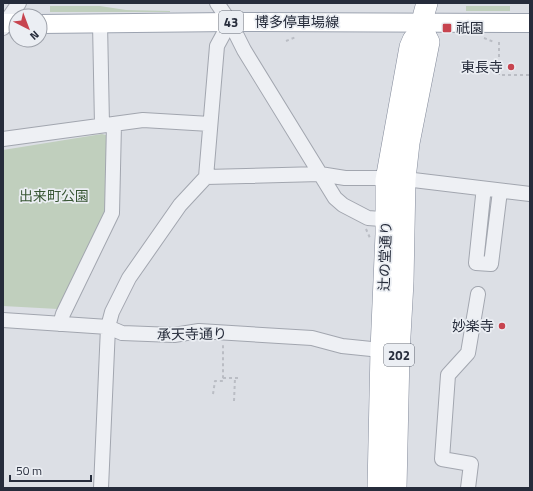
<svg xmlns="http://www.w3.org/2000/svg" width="533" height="491" font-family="'Titillium Web','Noto Sans JP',sans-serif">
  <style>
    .green { fill: #c0cfbd }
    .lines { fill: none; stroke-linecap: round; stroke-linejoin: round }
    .minor-casing { stroke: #a2a6af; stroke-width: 16 }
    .major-casing { stroke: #9ca3b0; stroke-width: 20 }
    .highway-casing { stroke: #848b9b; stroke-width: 22 }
    .path { stroke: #babdc4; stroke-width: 2; stroke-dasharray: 3 3; stroke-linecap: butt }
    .minor { stroke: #eef0f4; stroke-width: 14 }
    .major { stroke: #fff; stroke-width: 18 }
    .highway { stroke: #fff; stroke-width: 21 }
    .poi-dot { fill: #c7444f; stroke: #ebeef3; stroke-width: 1.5 }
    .labels { text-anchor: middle; stroke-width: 3.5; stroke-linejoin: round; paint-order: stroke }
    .shield { fill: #ebeef3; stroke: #616672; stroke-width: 1 }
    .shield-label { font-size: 13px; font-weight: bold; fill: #262c3b }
    .street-label { font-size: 14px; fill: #262c3b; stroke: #ebeef3 }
    .poi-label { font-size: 14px; fill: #262c3b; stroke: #ebeef3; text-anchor: end }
    .park-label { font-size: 14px; fill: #385634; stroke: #ebeef3 }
  </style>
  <rect width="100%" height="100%" fill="#dcdfe5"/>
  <!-- green -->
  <path class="green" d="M50 6H100L126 10 170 11V12H50Z
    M466 6H510V11H466Z
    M102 134 110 136 105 217 58 309 3 306V150Z"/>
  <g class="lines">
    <!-- minor casing -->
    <g class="minor-casing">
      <path id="minor" d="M217 3 230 22 244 50 335 198 343 205 368 218 394 220
        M100 23 102 125
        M3 28 5 23 19 3
        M3 139 143 120 210 124
        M206 177 217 46 230 22
        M405 179 530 194
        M483 196 476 263 491 264 500 191
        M3 320 108 327 122 333 174 335 199 331 312 338 342 346 381 350
        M60 324 63 314 112 213 114 124
        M101 488 108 327 112 312 129 278 180 205 206 177 320 174 345 178H377L386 180
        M468 488 471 464 442 459 448 375 468 353 478 294"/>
    </g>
    <!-- major casing -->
    <g class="major-casing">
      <path id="major" d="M3 23H16
        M40 24 230 22 530 23"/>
    </g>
    <!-- highway casing -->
    <g class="highway-casing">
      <path id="highway" d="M378 488 381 350 386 234V180L410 47 413 40 422 29
        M396 488 399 354 403 282 405 179 409 143 429 42C419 23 422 22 427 3"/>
    </g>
    <!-- path -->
    <path class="path" d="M484 38 494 42
      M286 41 296 37
      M499 42V75H530
      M366 229 370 238
      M223 378H241
      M213 394 215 381H223V345
      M234 401 235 378"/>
    <!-- minor -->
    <use href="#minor" class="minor"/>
    <!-- major -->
    <use href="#major" class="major"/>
    <!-- highway -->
    <use href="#highway" class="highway"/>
  </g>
  <!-- markers -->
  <g class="poi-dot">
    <rect x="442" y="23" width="10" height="10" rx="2"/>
    <circle cx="511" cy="67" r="4"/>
    <circle cx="502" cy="326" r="4"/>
  </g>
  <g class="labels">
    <!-- shield labels -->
    <g class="shield">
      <rect x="219" y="11" width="24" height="22" rx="3"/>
      <rect x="384" y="344" width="30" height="22" rx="3"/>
    </g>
    <g class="shield-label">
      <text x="231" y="27">43</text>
      <text x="399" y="360">202</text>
    </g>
    <!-- street labels -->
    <g class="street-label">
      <text x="297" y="27">博多停車場線</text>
      <text transform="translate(385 256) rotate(-88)" y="5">辻の堂通り</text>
      <text transform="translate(192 334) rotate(-1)" y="5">承天寺通り</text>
    </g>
    <!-- poi labels -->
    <g class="poi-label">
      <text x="456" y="33" text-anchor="start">祇園</text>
      <text x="503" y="72">東長寺</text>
      <text x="494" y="331">妙楽寺</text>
    </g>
    <!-- park labels -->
    <g class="park-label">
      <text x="54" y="201">出来町公園</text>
    </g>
  </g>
  <!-- border -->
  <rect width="533" height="491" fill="none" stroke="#262c3b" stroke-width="8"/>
  <!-- north arrow -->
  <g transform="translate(28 28) rotate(138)"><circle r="19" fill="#ebeef3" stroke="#9ca0a9"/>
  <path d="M0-3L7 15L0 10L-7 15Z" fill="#c7444f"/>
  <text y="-6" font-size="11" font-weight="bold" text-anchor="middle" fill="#262c3b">N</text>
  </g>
  <!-- scale -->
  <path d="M10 475v6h81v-6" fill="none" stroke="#262c3b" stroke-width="2"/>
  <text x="16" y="475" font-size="12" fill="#262c3b" stroke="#ebeef3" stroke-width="3" paint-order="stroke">50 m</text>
</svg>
